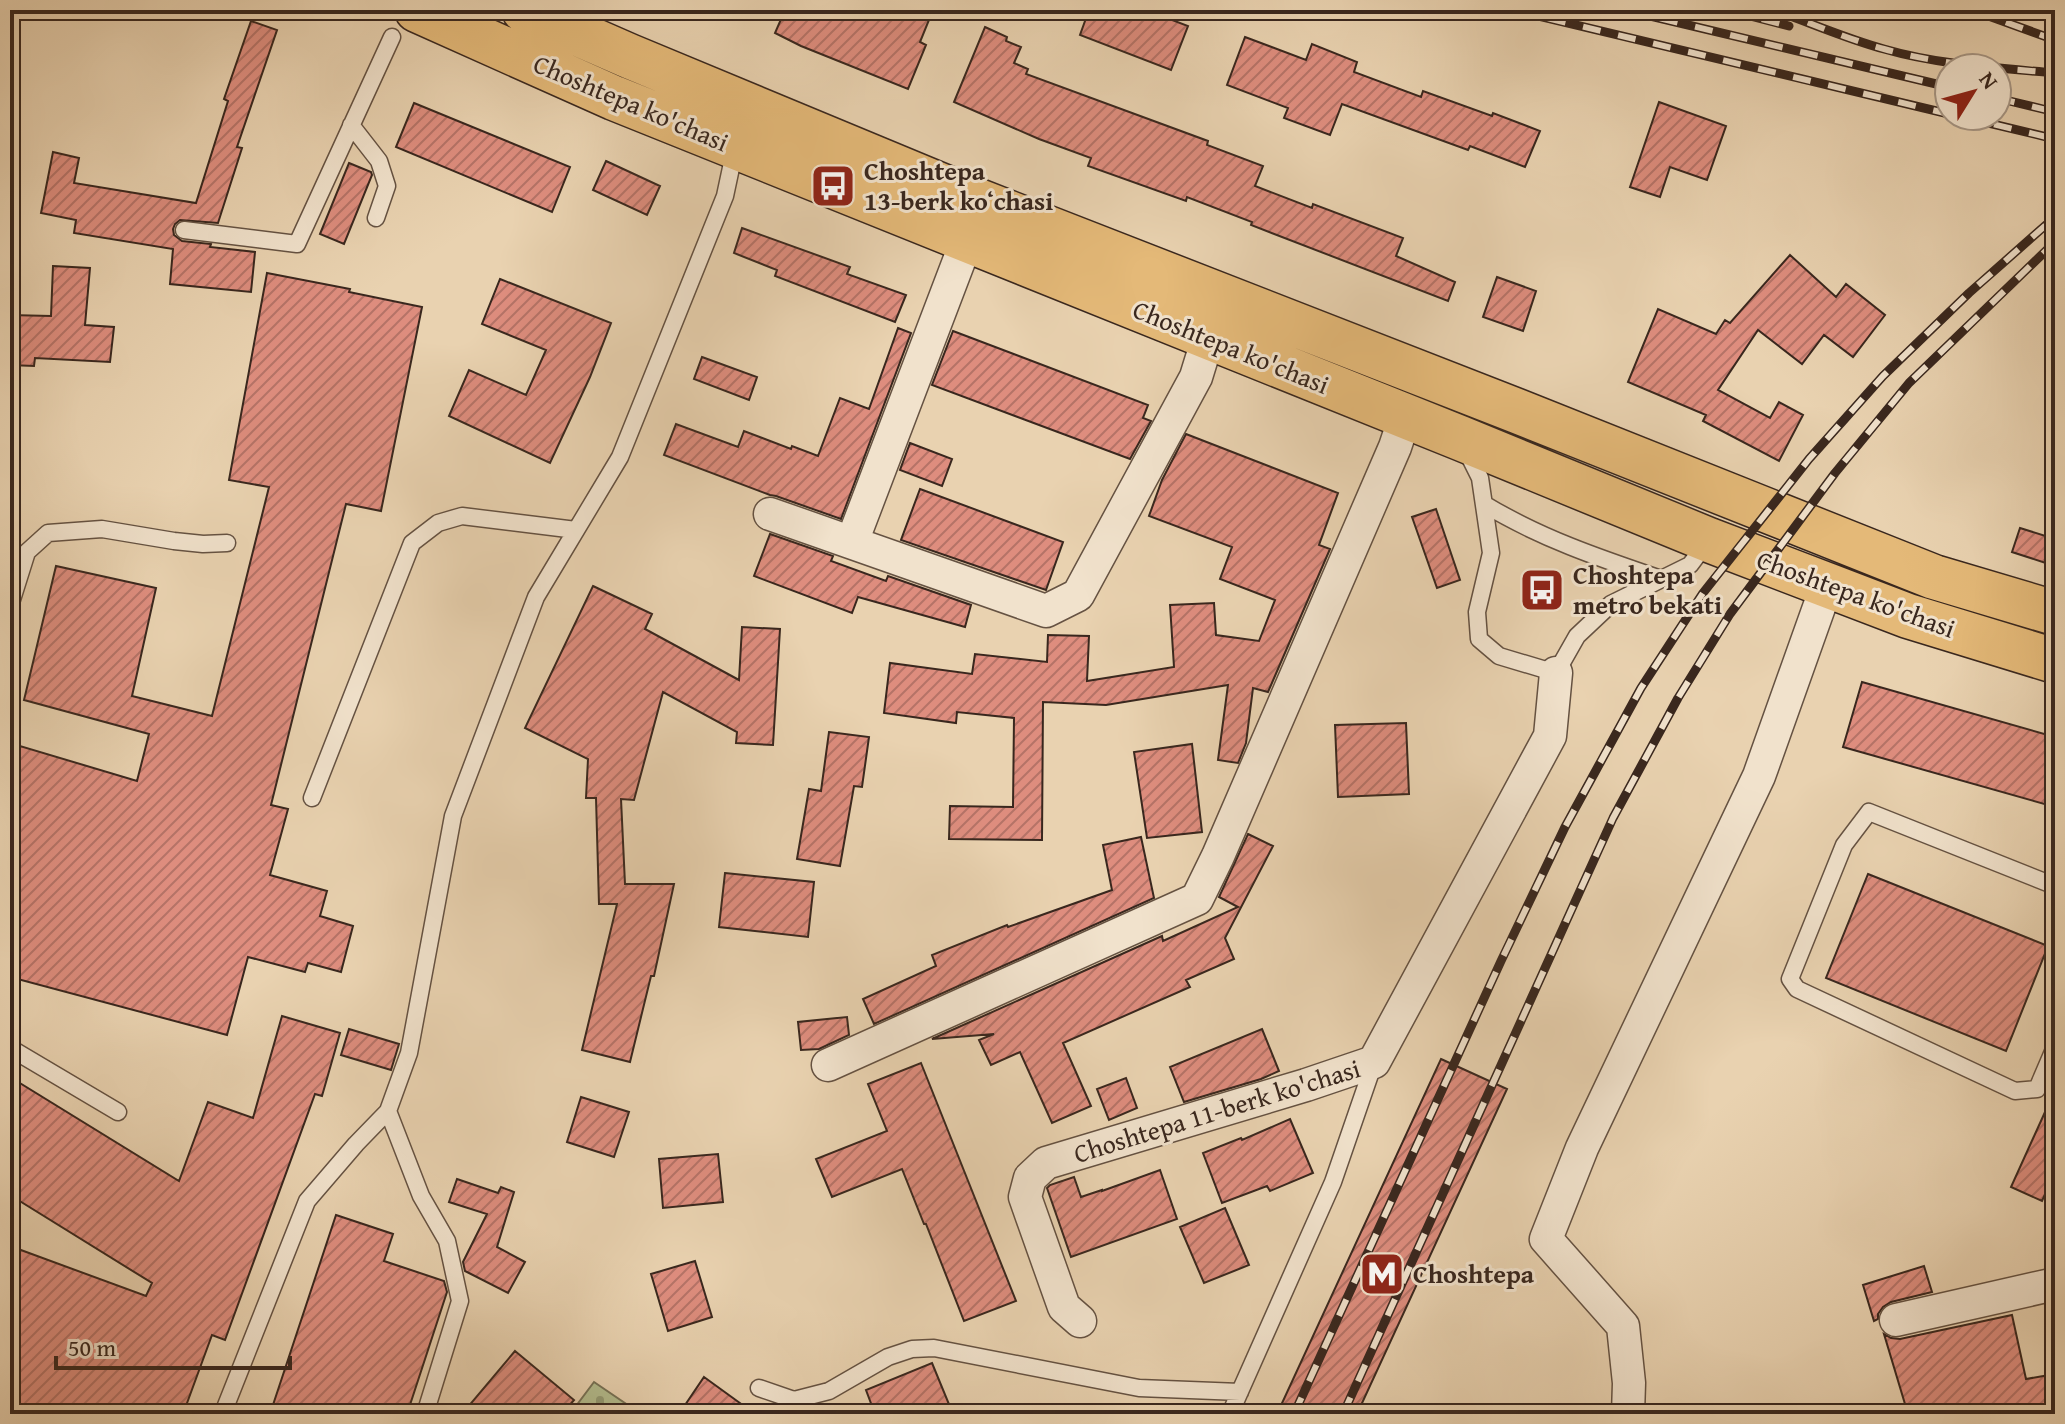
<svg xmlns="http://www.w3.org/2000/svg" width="2065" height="1424" font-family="'Gentium Book Plus',serif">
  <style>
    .cemetery { fill: url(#cemetery-stones); stroke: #767256; stroke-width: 2 }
    .building { fill: url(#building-hatch); stroke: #39271e; stroke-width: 2 }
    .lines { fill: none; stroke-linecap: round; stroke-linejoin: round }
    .lane-casing { stroke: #655242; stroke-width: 19 }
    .street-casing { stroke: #655242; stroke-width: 35 }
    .primary-casing { stroke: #39271e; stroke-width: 47 }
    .lane { stroke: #f1e2cc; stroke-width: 16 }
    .street { stroke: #f1e2cc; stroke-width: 32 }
    .primary { stroke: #e4b978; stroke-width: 44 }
    .rail-casing { stroke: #39271e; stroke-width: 9 }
    .rail { stroke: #f1e2cc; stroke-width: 6; stroke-dasharray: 18; stroke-linecap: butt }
    .labels { text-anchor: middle; stroke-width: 6; stroke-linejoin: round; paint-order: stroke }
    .street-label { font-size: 26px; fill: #39271e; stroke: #f1e2cc }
    .poi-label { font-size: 26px; font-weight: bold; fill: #39271e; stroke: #f1e2cc; text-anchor: start }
  </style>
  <defs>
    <pattern id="cemetery-stones" width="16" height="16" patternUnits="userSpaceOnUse" patternTransform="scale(2)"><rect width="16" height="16" fill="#b3bd8e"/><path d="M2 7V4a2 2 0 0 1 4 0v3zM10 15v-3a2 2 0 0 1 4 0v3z" fill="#939a73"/></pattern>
    <pattern id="building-hatch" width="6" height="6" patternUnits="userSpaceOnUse" patternTransform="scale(2)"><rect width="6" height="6" fill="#de8d7e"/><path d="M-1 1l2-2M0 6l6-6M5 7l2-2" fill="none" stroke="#b57367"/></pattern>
  </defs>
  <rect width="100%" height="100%" fill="#e9d2b0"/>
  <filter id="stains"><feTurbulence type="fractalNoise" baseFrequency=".0025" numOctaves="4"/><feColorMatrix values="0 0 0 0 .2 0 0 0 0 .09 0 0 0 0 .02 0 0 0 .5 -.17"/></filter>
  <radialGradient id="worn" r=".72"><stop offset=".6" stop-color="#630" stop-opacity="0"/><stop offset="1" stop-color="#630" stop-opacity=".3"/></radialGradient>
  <!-- cemetery -->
  <path class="cemetery" d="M594 1382 641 1414H570Z"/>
  <!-- building -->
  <path class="building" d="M785 10H933L920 42 926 45 908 89 801 46 775 33Z
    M1089 10H1146L1188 26 1171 70 1080 35Z
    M251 21 277 30 237 147 242 148 218 223 180 220 175 224 173 229 174 235 182 241 211 244 210 247 255 252 251 292 170 284 173 249 74 233 76 220 41 213 53 152 79 158 74 183 196 203 228 101 224 99Z
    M985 27 1007 37 1006 41 1021 47 1014 63 1028 69 1026 74 1208 141 1207 145 1263 166 1255 186 1312 208 1313 204 1403 238 1396 256 1455 282 1448 301 1251 225 1252 222 1187 197 1186 201 1088 166 1091 158 1039 139 954 102Z
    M1245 37 1306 60 1312 44 1357 62 1354 72 1421 97 1423 91 1492 116 1493 113 1540 131 1525 167 1470 146 1468 150 1342 104 1330 135 1284 118 1288 108 1227 85Z
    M1659 102 1726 126 1707 180 1670 167 1660 197 1630 187Z
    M414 103 570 167 552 212 396 147Z
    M606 161 660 186 647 215 593 190Z
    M349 163 371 172 372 175 344 244 320 234Z
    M742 228 850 267 847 274 906 295 895 322 775 276 777 270 734 253Z
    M1790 255 1836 297 1846 284 1885 315 1853 357 1824 335 1802 364 1758 330 1718 390 1770 418 1779 402 1803 415 1779 461 1703 421 1706 415 1628 382 1658 309 1716 334 1725 320 1730 323Z
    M53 266 90 268 85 325 114 327 110 362 35 358 34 366 10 365V315L51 316Z
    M267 273 350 289 349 292 422 307 381 511 346 504 271 805 288 809 270 875 327 891 320 916 353 926 341 972 308 963 305 972 248 957 227 1035 10 977V743L137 781 149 734 24 700 56 566 156 588 132 696 212 716 269 487 229 480Z
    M1497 277 1536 291 1523 331 1483 317Z
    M500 279 611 323 590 377 550 463 449 416 469 370 526 395 546 350 482 324Z
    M898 328 911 333 841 519 776 496 770 495 664 455 676 424 738 447 744 431 791 449 792 446 818 456 840 398 869 409Z
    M953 331 1148 405 1143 418 1151 421 1130 459 932 385Z
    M702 357 757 377 749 400 694 379Z
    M1186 434 1338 493 1319 545 1330 549 1268 692 1253 688 1246 743 1238 763 1218 760 1228 685 1106 705 1043 702 1042 840 949 839 950 806 1013 807 1014 718 957 712 956 723 884 713 890 663 972 674 975 654 1047 662 1048 635 1089 636 1087 681 1174 667 1170 605 1214 603 1216 635 1259 641 1275 600 1220 579 1232 547 1149 516 1162 480Z
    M910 443 952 459 942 486 900 470Z
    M920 489 1063 542 1046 590 901 540Z
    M1436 509 1460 580 1437 588 1412 517Z
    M2020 528 2055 539V566L2012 552Z
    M770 534 833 556 831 561 886 581 888 576 971 605 965 627 858 597 852 613 754 576Z
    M593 586 652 614 645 629 739 680 742 627 780 629 773 745 736 743 737 732 663 692 634 800 621 799 625 884H674L654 976H651L630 1062 582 1050 617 904H599L596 798H586L588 759 525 728Z
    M1862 682 2055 737V807L1843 747Z
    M1406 723 1409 794 1338 797 1335 725Z
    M829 732 869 737 862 787 854 786 840 866 797 859 809 789 821 791Z
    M1192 744 1202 832 1147 838 1134 752Z
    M1248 834 1273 846 1225 938 1234 959 1186 980 1190 987 1063 1043 1091 1106 1052 1123 1020 1052 991 1065 979 1040 994 1034 932 1039 1162 936 1163 941 1238 907 1219 897Z
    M1141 837 1154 898 874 1024 863 999 936 966 932 955 1007 925 1008 927 1112 890 1103 845Z
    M725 873 814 882 808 937 719 927Z
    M1868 874 2048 946 2006 1051 1826 978Z
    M282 1016 340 1033 322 1096 315 1094 225 1340 212 1335 183 1414H10V1246L146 1296 152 1283 10 1195V1077L179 1181 208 1102 253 1118Z
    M847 1017 849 1035 819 1049 801 1050 798 1022Z
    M349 1029 399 1044 391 1070 341 1055Z
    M1262 1029 1279 1071 1261 1079 1184 1102 1170 1067Z
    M1441 1059 1507 1089 1357 1414H1277Z
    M921 1063 1016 1301 964 1321 926 1224H924L902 1169 832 1197 816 1159 887 1131 868 1084Z
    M1126 1078 1137 1108 1109 1120 1097 1089Z
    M2055 1090V1172L2042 1201 2011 1187Z
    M581 1097 629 1112 614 1157 567 1142Z
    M1290 1119 1313 1173 1270 1191 1267 1186 1222 1203 1203 1153 1241 1138 1242 1140Z
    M718 1154 723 1202 663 1208 659 1159Z
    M1160 1170 1177 1219 1071 1257 1047 1188 1050 1185 1074 1177 1081 1197 1102 1190V1191Z
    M457 1179 498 1193 501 1187 514 1192 497 1247 525 1262 508 1293 465 1271 463 1262 487 1214 449 1202Z
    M1225 1208 1249 1265 1204 1283 1180 1227Z
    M336 1215 393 1234 384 1261 444 1281 447 1292 407 1414H270Z
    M695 1261 712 1317 668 1331 651 1274Z
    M1924 1266 1932 1292 1891 1302 1883 1307 1878 1314V1319L1874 1321 1863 1285Z
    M2012 1315 2026 1379 2055 1374V1414H1908L1884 1334 1891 1338 1900 1339Z
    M515 1351 574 1400 562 1414H462Z
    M932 1363 953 1414H875L866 1390Z
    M704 1377 755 1414H679Z"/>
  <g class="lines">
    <!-- lane casing -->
    <g class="lane-casing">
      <path id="lane" d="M351 125 379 161 387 186 376 218
        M184 230 297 244 392 37
        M1465 448 1480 478 1491 553 1477 612 1479 639 1499 656 1556 673 1577 636 1611 604 1690 565 1708 541
        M1484 504C1540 538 1599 558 1661 579
        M10 606 27 552 48 533 102 529 174 541 203 544 227 543
        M312 798 412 543 438 523 462 516 576 530
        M2055 886 1869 812 1844 845 1790 979 1797 989 2015 1091 2037 1089 2055 1047
        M10 1048 118 1112
        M388 1111 421 1196 447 1241 460 1301 425 1414
        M759 1388 794 1400 829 1391 888 1357 912 1349 934 1348 1139 1388 1240 1392
        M223 1413 307 1201 356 1144 388 1111 409 1053 453 816 536 597 620 457 725 196 735 149
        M1230 1414 1333 1182 1374 1063"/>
    </g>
    <!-- street casing -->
    <g class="street-casing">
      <path id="street" d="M770 514 1046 611 1078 595 1196 377 1208 338
        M852 542 967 240
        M828 1065 1197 899 1218 856 1395 447 1405 417
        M1896 1320 2055 1284
        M1080 1321 1064 1307 1025 1197 1030 1178 1046 1163 1306 1085 1374 1062 1550 736 1556 673
        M1628 1414 1629 1383 1623 1326 1546 1239 1582 1148 1759 776 1827 585"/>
    </g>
    <!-- primary casing -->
    <g class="primary-casing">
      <path id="primary" d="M417 10 614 98 1460 438 1709 540 1908 616 2055 661
        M524 10 629 56 976 200 1517 411 1934 577 2055 613"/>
    </g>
    <!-- lane -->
    <use href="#lane" class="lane"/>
    <!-- street -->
    <use href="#street" class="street"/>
    <!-- primary -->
    <use href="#primary" class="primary"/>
    <!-- rail casing -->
    <g class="rail-casing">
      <path id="rail" d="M1513 10 1949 114
        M1625 10 1949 87
        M1727 10 1789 26
        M1774 10C1811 23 1847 39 1884 49 1939 65 1999 68 2055 73
        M1972 10 2055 40
        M1997 98 2055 112
        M1959 116 2055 139
        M1294 1414 1501 961 1565 827 1641 688 1703 593 1809 459 1883 376 1969 293 2055 217
        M1343 1414 1613 818 1678 698 1730 614 1835 473 1909 383 2055 242"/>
    </g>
    <!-- rail -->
    <use href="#rail" class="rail"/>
  </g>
  <!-- icons -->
  <defs>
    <g id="bus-square" transform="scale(2.3)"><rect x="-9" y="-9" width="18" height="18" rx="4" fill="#8f2418" stroke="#f1e2cc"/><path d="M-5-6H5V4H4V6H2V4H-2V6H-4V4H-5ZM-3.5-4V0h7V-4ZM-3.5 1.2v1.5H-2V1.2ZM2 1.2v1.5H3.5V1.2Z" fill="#fff"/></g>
    <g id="metro-square" transform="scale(2.3)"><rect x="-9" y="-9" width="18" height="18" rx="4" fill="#8f2418" stroke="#f1e2cc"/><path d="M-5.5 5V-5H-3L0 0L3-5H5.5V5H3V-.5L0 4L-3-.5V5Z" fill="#fff"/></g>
  </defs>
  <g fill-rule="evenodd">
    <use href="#bus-square" x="833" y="186"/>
    <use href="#bus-square" x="1542" y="590"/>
    <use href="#metro-square" x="1382" y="1274"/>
  </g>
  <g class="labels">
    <!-- street labels -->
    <g class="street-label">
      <text transform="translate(631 103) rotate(23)" y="9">Choshtepa ko'chasi</text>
      <text transform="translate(1231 347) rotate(22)" y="9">Choshtepa ko'chasi</text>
      <text transform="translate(1856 594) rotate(20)" y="9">Choshtepa ko'chasi</text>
      <text transform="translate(1217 1111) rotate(-17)" y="9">Choshtepa 11-berk ko'chasi</text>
    </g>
    <!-- poi labels -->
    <g class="poi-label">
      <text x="864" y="180">Choshtepa<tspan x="864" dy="30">13-berk koʻchasi</tspan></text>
      <text x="1573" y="584">Choshtepa<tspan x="1573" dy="30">metro bekati</tspan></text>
      <text x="1413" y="1283">Choshtepa</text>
    </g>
  </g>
  <!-- margin -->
  <rect width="2065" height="1424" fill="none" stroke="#e9d2b0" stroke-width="40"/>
  <rect x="12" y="12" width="2041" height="1400" fill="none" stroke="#39271e" stroke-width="4"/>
  <rect x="20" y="20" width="2025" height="1384" fill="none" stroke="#39271e" stroke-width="2"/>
  <!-- north arrow -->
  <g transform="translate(1973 92) rotate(53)"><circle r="38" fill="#f1e2cc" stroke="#a79786" stroke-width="2"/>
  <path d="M0-6L14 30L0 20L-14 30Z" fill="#8f2418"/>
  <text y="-12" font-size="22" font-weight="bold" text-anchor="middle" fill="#39271e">N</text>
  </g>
  <!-- scale -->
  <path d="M56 1356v12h234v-12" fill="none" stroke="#39271e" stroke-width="4"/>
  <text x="68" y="1356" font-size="24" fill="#39271e" stroke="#f1e2cc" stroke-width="6" paint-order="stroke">50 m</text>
  <rect width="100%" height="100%" filter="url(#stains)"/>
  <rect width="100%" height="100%" fill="url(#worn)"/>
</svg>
